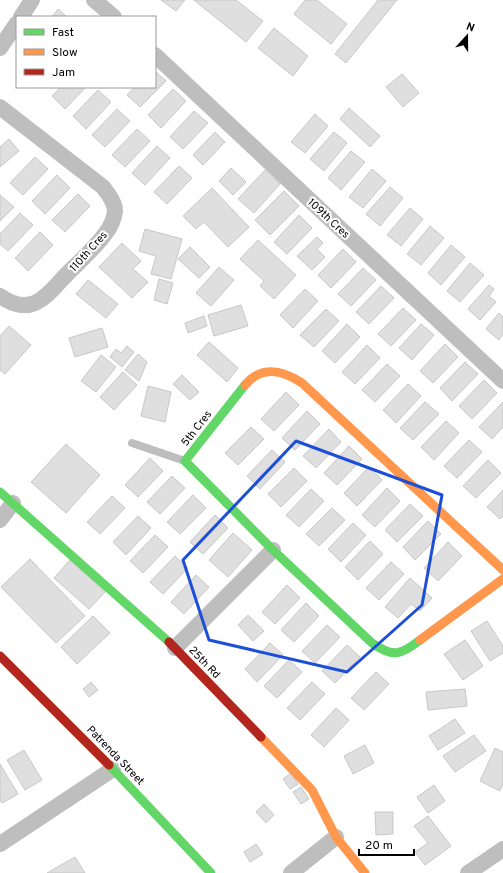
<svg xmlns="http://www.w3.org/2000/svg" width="503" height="873" font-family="Overpass,sans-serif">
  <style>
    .building { fill: #dfdfdf; stroke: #c7c7c7 }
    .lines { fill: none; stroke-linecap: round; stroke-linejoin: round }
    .lane { stroke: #bebebe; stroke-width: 8 }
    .street { stroke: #bebebe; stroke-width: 16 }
    .fast { stroke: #63d668; stroke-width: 9 }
    .slow { stroke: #ff974d; stroke-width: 9 }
    .jam { stroke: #b3261e; stroke-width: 9 }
    .marked { fill: none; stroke: #1d4ed8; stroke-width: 3; stroke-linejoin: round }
    .labels { text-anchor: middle; stroke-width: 4; stroke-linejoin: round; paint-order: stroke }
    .street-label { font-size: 11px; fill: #000; stroke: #fff }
  </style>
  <rect width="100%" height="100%" fill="#fff"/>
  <!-- building -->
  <path class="building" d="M161 0H185L176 11Z
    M194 0H236L263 21 246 42Z
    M305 0H317L347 24 331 44 294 14Z
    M378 0H397L346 63 335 54Z
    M58 9 66 16V17H52Z
    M274 28 308 56 293 76 258 48Z
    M155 71 166 81 140 107 127 95 135 87H155Z
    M402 74 419 93 403 107 386 87Z
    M61 87H86L65 109 52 96Z
    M173 89 186 101 161 128 148 115Z
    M98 90 111 102 86 129 73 116Z
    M349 108 380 136 370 147 340 119Z
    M117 109 130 121 105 147 92 135Z
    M194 111 208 123 183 149 170 137Z
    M315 114 328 126 305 153 291 142Z
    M137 129 150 141 125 167 112 155Z
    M215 132 225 142 203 165 193 155Z
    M334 132 347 143 324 171 310 159Z
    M9 139 19 151 0 167V147Z
    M157 146 170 158 145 185 132 173Z
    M351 151 365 162 341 190 328 178Z
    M35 157 48 169 23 195 10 183Z
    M179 166 192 178 167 204 154 192Z
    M231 168 246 182 233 195 219 181Z
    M372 169 386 181 363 208 349 197Z
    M265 170 280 184 254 213 238 199Z
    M57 175 70 188 45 214 32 201Z
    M390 187 403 198 380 226 366 214Z
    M212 188 249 227 228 247 204 222 196 229 183 216Z
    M284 191 299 206 270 235 255 220Z
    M78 194 90 206 65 232 52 220Z
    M0 195 14 207 0 221Z
    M410 208 423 219 401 246 387 235Z
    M20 213 33 225 8 251 0 244V234Z
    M299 215 312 228 287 254 274 242Z
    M430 226 444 238 421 265 407 254Z
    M145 229 182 239 171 279 151 274 156 256 139 251Z
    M40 232 53 245 28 271 15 258Z
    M317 237 323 243 317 249 325 257 312 270 297 256Z
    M258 240 296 275 274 299 260 286 264 281 240 259Z
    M122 243 141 261 133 269 148 282 132 298 99 267Z
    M451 245 465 257 441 285 428 273Z
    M190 247 210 267 199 278 178 259Z
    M343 249 356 262 331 288 318 275Z
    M470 263 484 275 460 302 447 291Z
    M219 267 234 280 211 306 196 293Z
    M363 268 376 280 351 306 338 294Z
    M159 279 173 283 167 304 154 300Z
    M88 280 118 304 106 318 76 294Z
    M489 285 494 289 489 296 496 302 480 320 468 309Z
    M381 286 394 298 369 324 356 312Z
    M305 289 318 301 293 328 280 315Z
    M241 305 248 326 214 336 208 315Z
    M403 308 416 320 391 346 378 334Z
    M326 309 339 321 314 347 300 335Z
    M499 313 503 317V334L499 340 486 329Z
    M204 316 207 326 188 333 185 323Z
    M347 324 360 337 335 363 322 351Z
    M421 324 434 335 412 360 399 348Z
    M9 326 31 345 5 374 0 370V336Z
    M102 328 108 347 75 357 69 338Z
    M209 342 238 368 227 382 197 355Z
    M445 344 458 357 433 383 420 371Z
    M367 345 380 358 355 384 342 372Z
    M127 346 134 352 122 367 110 357 116 349 121 353Z
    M138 354 147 362 139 381 125 370Z
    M101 355 116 367 96 392 81 381Z
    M465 362 478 374 452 401 440 388Z
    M387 364 400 376 375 402 362 390Z
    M123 372 137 385 114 410 100 397Z
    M182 375 199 392 190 400 173 384Z
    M484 380 497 393 472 419 459 406Z
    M408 384 421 396 396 423 383 410Z
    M148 386 171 392 165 422 141 416Z
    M286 392 299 405 274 431 261 419Z
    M425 402 439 414 413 440 400 428Z
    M503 402V427L492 439 479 427Z
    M307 411 320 424 295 450 282 438Z
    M446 421 459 433 434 460 421 447Z
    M251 427 264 439 238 465 225 453Z
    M329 429 341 442 316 468 303 456Z
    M469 440 482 452 457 478 444 466Z
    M66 444 100 475 66 513 31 482Z
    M349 446 362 459 337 485 324 473Z
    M272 450 285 462 260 489 247 476Z
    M150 458 163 471 138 497 125 485Z
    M488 460 501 473 476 498 463 486Z
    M369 467 382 480 357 506 344 493Z
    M294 468 307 481 281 507 268 494Z
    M172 476 185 488 160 514 147 502Z
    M387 488 400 501 375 527 362 515Z
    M311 489 324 501 299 527 286 515Z
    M503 490V516L500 519 487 507Z
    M193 495 206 508 180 534 167 522Z
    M112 496 125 508 100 534 87 522Z
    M410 504 423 516 397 542 385 530Z
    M332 508 345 520 319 546 306 534Z
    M215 515 228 528 203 554 190 542Z
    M138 516 151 528 126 555 113 542Z
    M428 521 441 534 415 560 403 547Z
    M353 523 366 535 341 562 328 549Z
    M233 533 252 550 228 577 209 560Z
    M155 535 168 547 143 573 130 561Z
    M370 541 383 554 358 580 345 567Z
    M448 542 462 556 438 581 424 568Z
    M175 556 188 568 163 594 150 582Z
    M30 559 85 616 56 643 1 587Z
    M70 560 105 592 89 609 54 578Z
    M391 562 404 574 379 600 366 588Z
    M196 575 209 587 184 614 171 602Z
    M410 578 432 598 420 611 411 604 398 618 385 607Z
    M287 585 300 598 275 624 262 612Z
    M306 603 319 616 294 642 281 630Z
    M248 615 264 631 253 641 238 625Z
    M93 616 110 633 77 664 61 647Z
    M487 621 503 646V653L490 661 471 631Z
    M327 625 340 637 315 663 302 651Z
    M465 640 483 666 463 680 444 654Z
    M270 643 283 655 257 682 245 669Z
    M347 645 360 657 335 683 322 671Z
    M289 660 302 672 277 698 264 686Z
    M376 672 389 684 364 710 351 698Z
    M91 682 98 690 89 697 83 689Z
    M312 682 325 694 300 720 287 708Z
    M465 689 467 706 428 710 426 692Z
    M336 708 349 720 324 747 311 735Z
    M455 719 465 733 438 750 429 736Z
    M474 735 486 751 455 772 443 756Z
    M365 745 374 763 353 774 344 756Z
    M495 748 503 752V783L500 791 480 781Z
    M24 750 42 780 25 790 7 760Z
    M0 764 18 794 2 803 0 800Z
    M291 773 298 784 290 789 283 779Z
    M434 785 445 801 428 813 417 797Z
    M301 787 309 799 301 804 293 792Z
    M264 804 274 815 266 823 256 812Z
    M375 812H393V834L376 835Z
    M428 816 451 846 425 865 415 852 428 843 414 826Z
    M256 844 263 854 250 862 244 852Z
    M75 857 85 873H47Z"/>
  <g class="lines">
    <!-- lane -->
    <path class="lane" d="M132 443 185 461"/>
    <!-- street -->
    <path class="street" d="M94 0 114 17
      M21 17 32 0
      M0 48 17 23
      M155 55 503 381
      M0 107 103 187C108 194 115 202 115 211 114 219 110 228 105 234 94 249 80 261 67 274 57 284 48 297 35 303 23 308 10 303 0 296
      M0 520 13 503
      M175 648 273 550
      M0 844 113 769
      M291 873 336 837
      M468 873 503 849"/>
    <!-- fast -->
    <path class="fast" d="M245 385 185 461 273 550 372 643C393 658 401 655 420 640
      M0 492 169 642
      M109 765 211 873"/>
    <!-- slow -->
    <path class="slow" d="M245 385C262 365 282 370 302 383L503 570
      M420 640 503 579
      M261 737 312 790 336 837 365 873"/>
    <!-- jam -->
    <path class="jam" d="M169 642 261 737
      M0 656 109 765"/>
  </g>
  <!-- marked area -->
  <path class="marked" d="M296 441 442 495 422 605 347 672 209 640 183 560Z"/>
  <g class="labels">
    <!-- street labels -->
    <g class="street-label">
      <text transform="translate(329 218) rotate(43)" y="4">109th Cres</text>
      <text transform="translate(88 251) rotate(-48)" y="4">110th Cres</text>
      <text transform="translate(196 428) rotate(-52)" y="4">5th Cres</text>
      <text transform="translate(205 662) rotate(46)" y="4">25th Rd</text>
      <text transform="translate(116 755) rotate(46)" y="4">Patrenda Street</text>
    </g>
  </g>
  <!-- legend -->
  <rect x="16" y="16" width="140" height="72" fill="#ffffff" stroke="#999999"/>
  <rect x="24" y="29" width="20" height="6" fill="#63d668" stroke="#999999"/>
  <text x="52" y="36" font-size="12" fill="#000000">Fast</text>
  <rect x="24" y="49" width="20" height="6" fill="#ff974d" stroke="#999999"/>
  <text x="52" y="56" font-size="12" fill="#000000">Slow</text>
  <rect x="24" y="69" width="20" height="6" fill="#b3261e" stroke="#999999"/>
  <text x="52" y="76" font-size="12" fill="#000000">Jam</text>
  <!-- north arrow -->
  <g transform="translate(467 36) rotate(21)" stroke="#ffffff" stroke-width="3" paint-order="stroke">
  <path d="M0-3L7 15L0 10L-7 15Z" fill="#000000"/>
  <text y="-6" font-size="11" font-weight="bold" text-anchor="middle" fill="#000000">N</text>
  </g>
  <!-- scale -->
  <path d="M359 849v6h55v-6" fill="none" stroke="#000000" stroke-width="2"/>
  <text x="365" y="849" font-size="12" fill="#000000" stroke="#ffffff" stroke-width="3" paint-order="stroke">20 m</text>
</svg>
